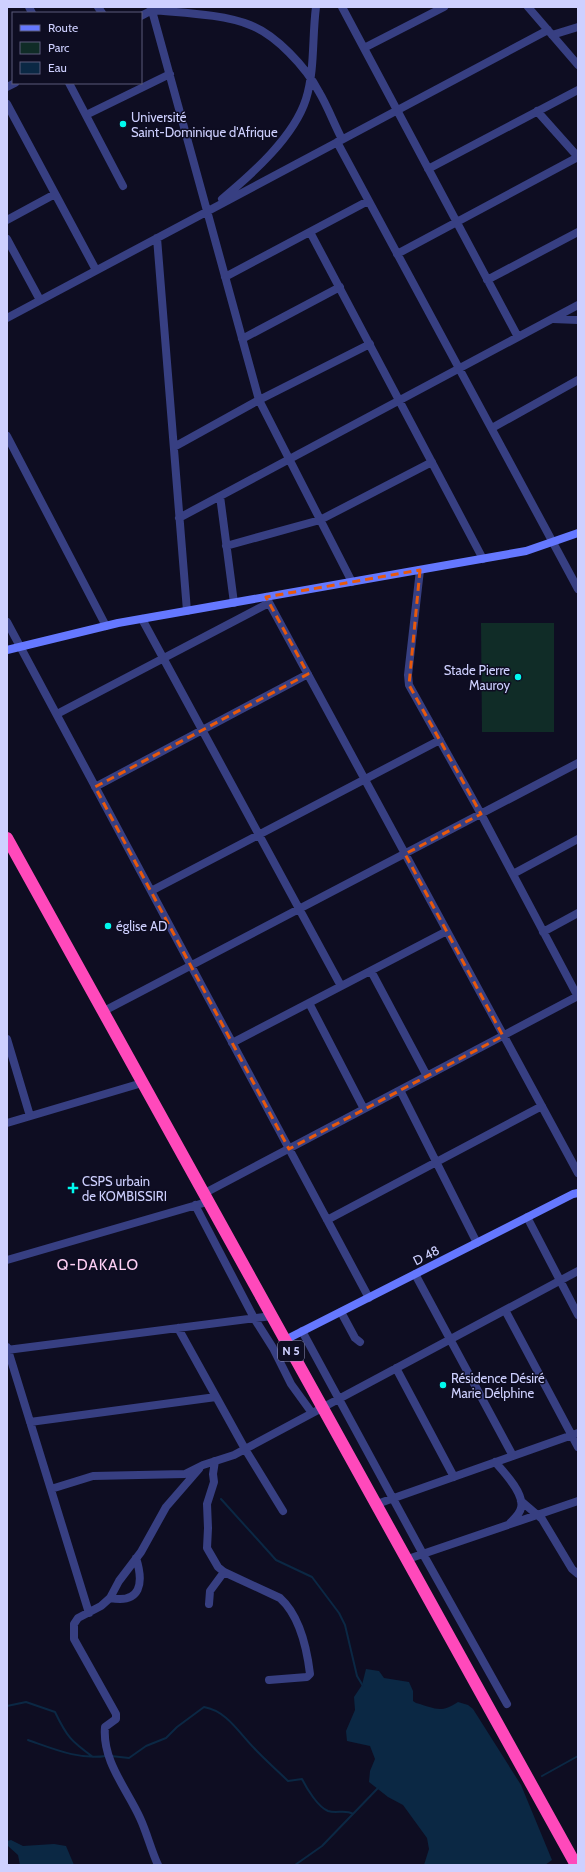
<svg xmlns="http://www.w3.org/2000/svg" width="585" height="1872" font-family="Cabin,sans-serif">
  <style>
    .green { fill: #102c27 }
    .water { fill: #0b2844 }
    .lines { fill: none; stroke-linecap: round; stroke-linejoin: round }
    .stream { stroke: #0b2844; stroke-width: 2 }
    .street { stroke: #373f82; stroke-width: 8 }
    .secondary { stroke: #6578ff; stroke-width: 8 }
    .highway { stroke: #ff49bb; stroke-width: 12 }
    .marked { fill: none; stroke: #e8590c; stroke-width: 3; stroke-dasharray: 8 5; stroke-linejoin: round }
    .poi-dot { fill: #00f9ee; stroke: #0e0d22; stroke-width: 1.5 }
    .labels { text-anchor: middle; stroke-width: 3; stroke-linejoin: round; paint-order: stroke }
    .shield { fill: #0e0d22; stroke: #9496bd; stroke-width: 1 }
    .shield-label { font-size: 12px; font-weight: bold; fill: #ced0ff }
    .poi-label { font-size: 13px; fill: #ced0ff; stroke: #0e0d22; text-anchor: start }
    .street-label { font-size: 13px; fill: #ced0ff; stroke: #0e0d22 }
    .quarter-label { font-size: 15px; letter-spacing: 1px; fill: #ffd0f5; stroke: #0e0d22 }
  </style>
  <rect width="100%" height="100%" fill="#0e0d22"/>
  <!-- green -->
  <path class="green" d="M481 623H554V732H482Z"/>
  <!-- water -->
  <path class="water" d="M366 1669 379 1671 384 1678 409 1682 413 1691V1701L416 1703C435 1708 440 1714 458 1702L468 1705 473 1709 521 1785 552 1860 545 1865H424L429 1849 427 1838 403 1805 388 1797 369 1782 370 1771 375 1759 370 1746 347 1741 346 1731 355 1710 354 1697 362 1685Z
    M11 1840 23 1846 54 1844 66 1846 74 1865H20L18 1855 8 1846 7 1841Z"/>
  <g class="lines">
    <!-- stream -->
    <path class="stream" d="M221 1499 276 1560 312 1577 339 1613 345 1625 357 1676 363 1686
      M7 1706 26 1702 55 1712C67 1737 71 1741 93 1757
      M28 1740C54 1749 79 1760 106 1756
      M111 1756 129 1758 146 1746 166 1738 177 1727 204 1707C227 1711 239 1733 254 1748 265 1760 277 1770 288 1781L302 1779C307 1789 318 1807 328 1811 337 1814 345 1809 353 1814
      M542 1776 578 1756
      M295 1865 322 1846 379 1787"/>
    <!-- street -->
    <path class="street" d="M29 7 32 13
      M98 7 102 13
      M151 7 259 400 352 582
      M342 7 518 337
      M528 7 578 65
      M153 10C182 13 223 14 250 25 276 35 306 67 319 92 328 107 334 124 342 139
      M141 16 156 8
      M552 35 578 27
      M364 48 444 7
      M69 83 123 186
      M7 87 15 83
      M7 104 96 270
      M537 111 578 157
      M86 115 170 74
      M337 142 578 589
      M428 169 578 90
      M222 199C252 174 294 137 306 99 315 70 312 37 316 7
      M7 220 55 194
      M310 232 483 559
      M157 238 187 611
      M7 239 40 300
      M397 254 578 157
      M225 277 368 201
      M487 280 578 232
      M7 318 548 30
      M553 319 578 320
      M242 339 340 287
      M492 428 578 380
      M7 436 106 626
      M174 447 259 400 370 344
      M220 496 234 603
      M179 518 578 305
      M226 546 320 520 432 462
      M420 570 408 675 409 685 481 814 578 997
      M266 597 578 1173
      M142 619 341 986
      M7 622 369 1298
      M57 714 269 603
      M95 787 308 674
      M513 874 578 839
      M151 891 440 740
      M543 932 578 913
      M371 971 427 1076
      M309 1003 364 1109
      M102 1012 578 763
      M7 1039 30 1116
      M232 1043 447 931
      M400 1090 477 1243
      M7 1123 142 1083
      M203 1194 578 996
      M195 1205 254 1318 273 1348 291 1384 312 1413
      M527 1217 578 1315
      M327 1220 542 1106
      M7 1260 207 1202
      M415 1274 513 1456
      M505 1310 578 1447
      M341 1312 355 1338 360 1342
      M178 1328 245 1449 283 1511
      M302 1331 423 1554 507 1704
      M7 1347 89 1613
      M7 1350 272 1316
      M396 1368 454 1477
      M30 1422 216 1397
      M215 1461 213 1474 214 1482 207 1504 208 1528 207 1548 218 1567 224 1572 280 1598C300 1616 307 1649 310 1674L307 1677 269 1680
      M495 1462C504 1472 525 1494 521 1508 520 1514 514 1519 510 1523
      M51 1489 93 1476 185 1474 203 1465 234 1455 578 1271
      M521 1501 542 1519 572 1569 578 1574
      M377 1504 578 1433
      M408 1559 578 1501
      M110 1598C141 1604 144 1583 136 1558
      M209 1604 210 1591 224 1572
      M158 1865C151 1850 147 1833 140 1818 127 1789 102 1761 105 1727L116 1719V1714L74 1639V1624L78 1618 101 1606 110 1598 119 1581 141 1552 166 1507 199 1469"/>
    <!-- secondary -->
    <path class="secondary" d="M7 650 118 623 526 551 578 533
      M285 1340 573 1194 578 1193"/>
    <!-- highway -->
    <path class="highway" d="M7 838C194 1182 388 1522 576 1865"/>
  </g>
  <!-- marked area -->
  <path class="marked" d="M420 570 409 685 481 814 405 854 503 1036 289 1149 95 787 308 674 266 597Z"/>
  <!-- markers -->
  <g class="poi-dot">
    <circle cx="123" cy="124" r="4"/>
    <circle cx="518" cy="677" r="4"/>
    <circle cx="108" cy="926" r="4"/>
    <path d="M71 1182h4v4h4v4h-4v4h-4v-4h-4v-4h4z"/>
    <circle cx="443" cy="1385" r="4"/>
  </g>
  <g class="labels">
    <!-- shield labels -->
    <rect class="shield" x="278" y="1341" width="26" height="20" rx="3"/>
    <g class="shield-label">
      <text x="291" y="1355">N 5</text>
    </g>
    <!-- poi labels -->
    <g class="poi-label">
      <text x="131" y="122">Université<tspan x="131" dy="15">Saint-Dominique d'Afrique</tspan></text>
      <text x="510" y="675" text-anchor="end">Stade Pierre<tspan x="510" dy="15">Mauroy</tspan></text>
      <text x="116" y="931">église AD</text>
      <text x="82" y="1186">CSPS urbain<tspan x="82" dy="15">de KOMBISSIRI</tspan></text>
      <text x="451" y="1383">Résidence Désiré<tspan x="451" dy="15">Marie Délphine</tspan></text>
    </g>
    <!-- street labels -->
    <g class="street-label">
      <text transform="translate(426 1255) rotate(-27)" y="5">D 48</text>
    </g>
    <!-- quarter labels -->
    <g class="quarter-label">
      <text x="98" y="1270">Q-DAKALO</text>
    </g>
  </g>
  <!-- border -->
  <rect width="585" height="1872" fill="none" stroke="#ced0ff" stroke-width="16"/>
  <!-- legend -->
  <rect x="12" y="12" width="130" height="72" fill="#0e0d22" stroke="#5b5b7a"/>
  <rect x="20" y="25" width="20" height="6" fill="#6578ff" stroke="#5b5b7a"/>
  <text x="48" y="32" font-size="12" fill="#ced0ff">Route</text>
  <rect x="20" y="42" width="20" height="12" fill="#102c27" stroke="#5b5b7a"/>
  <text x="48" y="52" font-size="12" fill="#ced0ff">Parc</text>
  <rect x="20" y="62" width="20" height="12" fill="#0b2844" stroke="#5b5b7a"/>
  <text x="48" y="72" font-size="12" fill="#ced0ff">Eau</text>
</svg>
